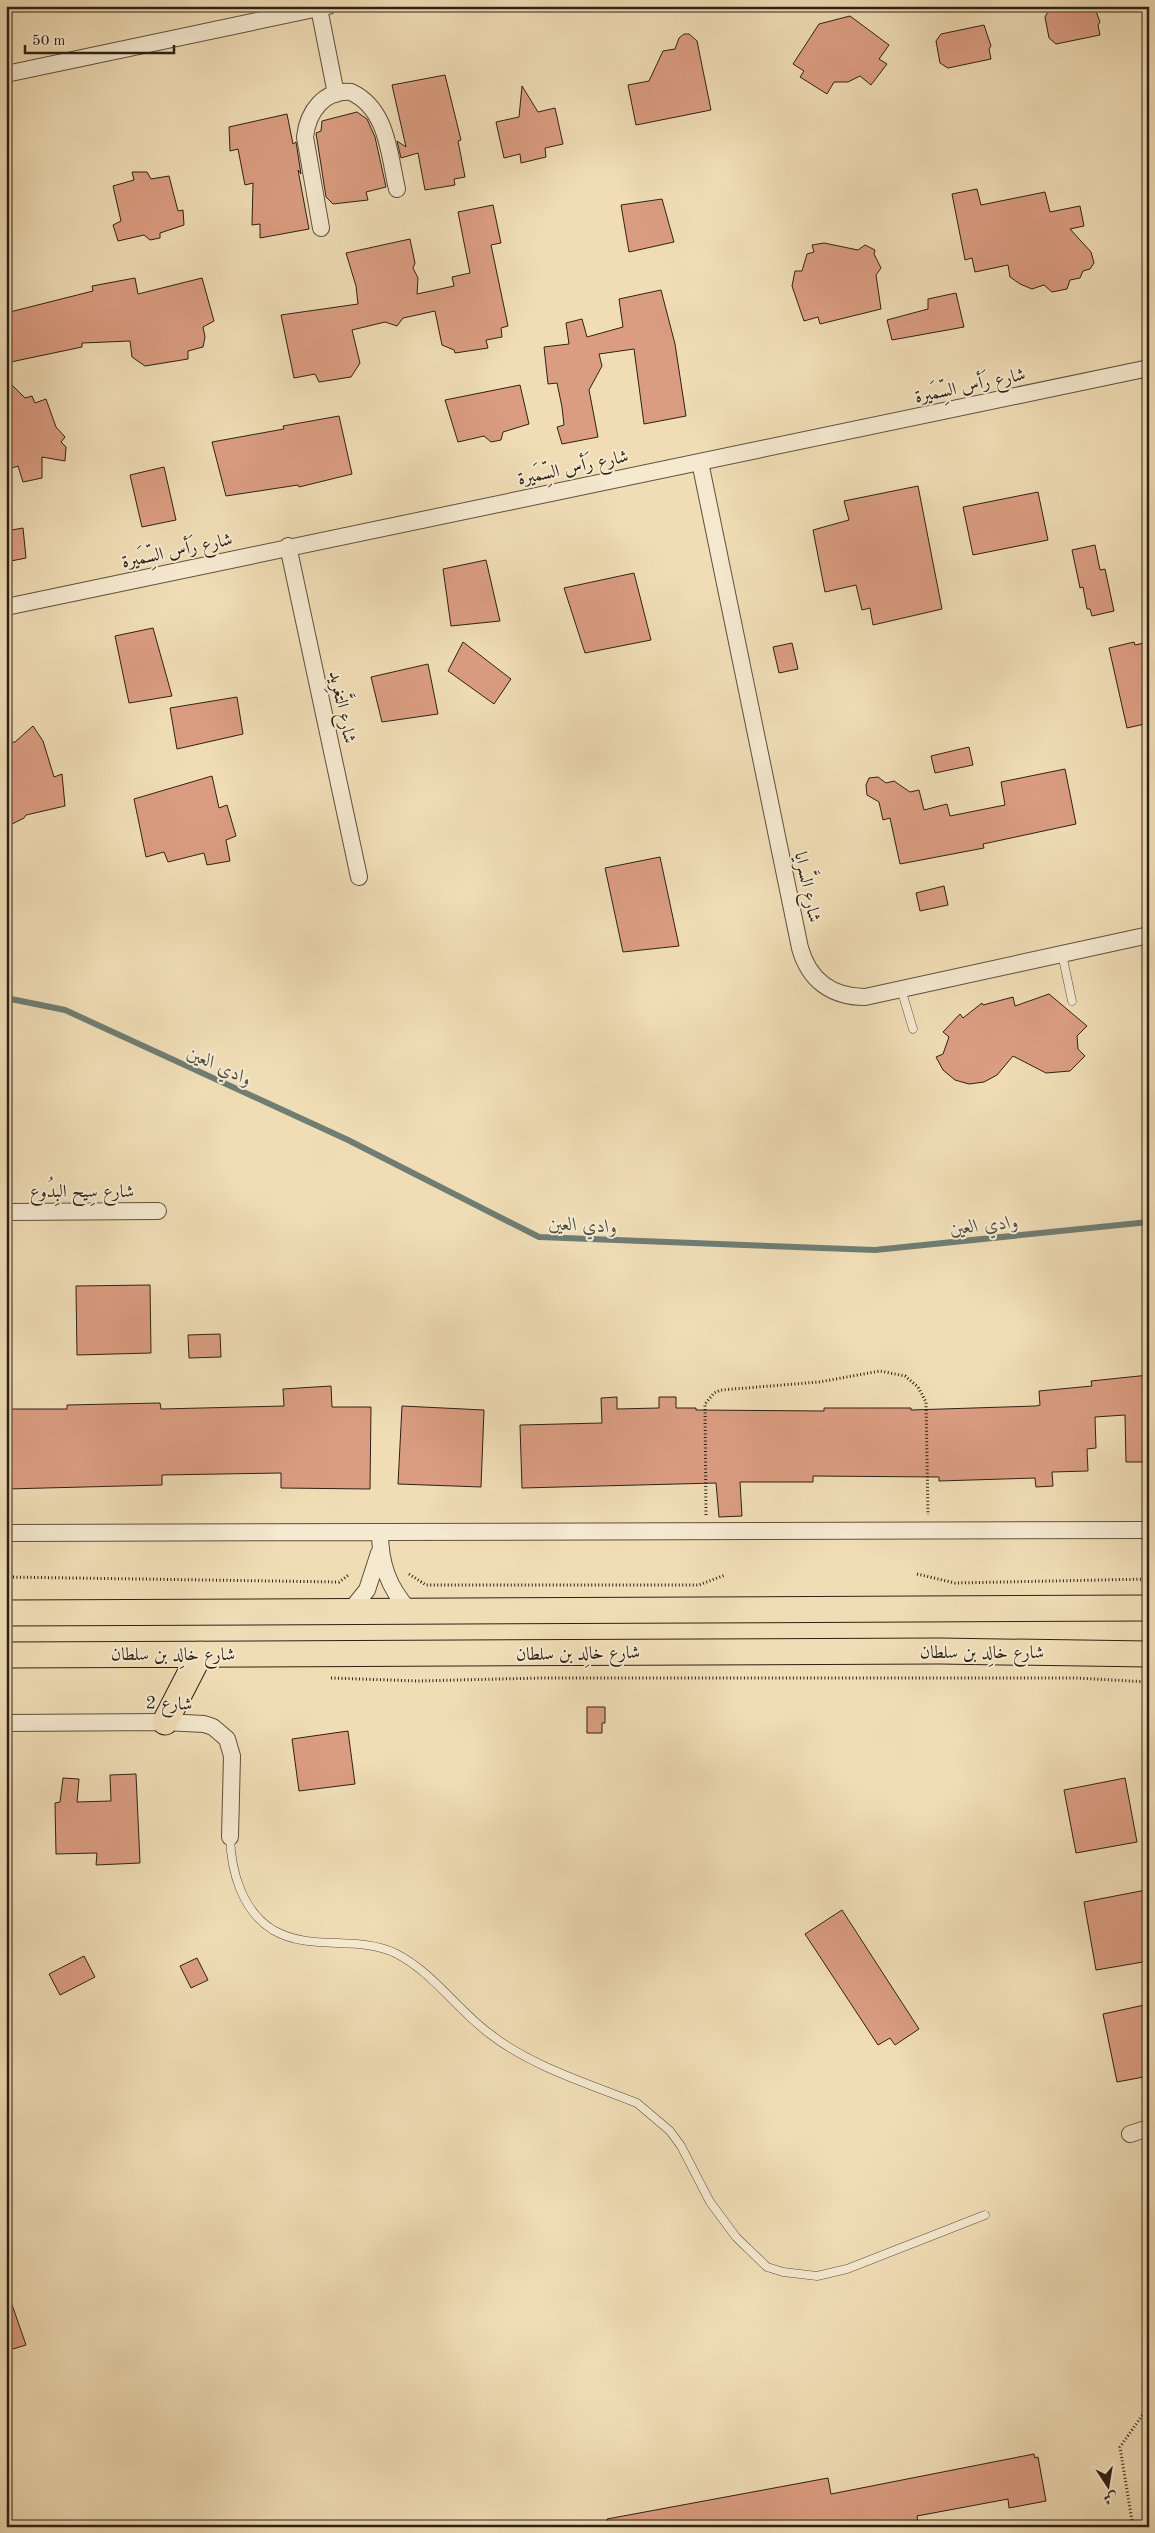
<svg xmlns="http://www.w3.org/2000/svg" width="1155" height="2533" font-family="'Old Standard TT',Amiri,serif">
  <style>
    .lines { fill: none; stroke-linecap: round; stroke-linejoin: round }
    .stream { stroke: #6f7d73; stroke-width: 6 }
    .building { fill: #db9d82; stroke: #2e2114 }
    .lane-casing { stroke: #5e503c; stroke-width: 9 }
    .street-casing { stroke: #5e503c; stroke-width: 18 }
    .primary-casing { stroke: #2e2114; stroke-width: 27 }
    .path { stroke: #2e2114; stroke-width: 3; stroke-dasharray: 1 2.5; stroke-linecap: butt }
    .lane { stroke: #f5e9d0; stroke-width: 8 }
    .street { stroke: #f5e9d0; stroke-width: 16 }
    .primary { stroke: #f0ddb6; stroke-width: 25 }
    .labels { text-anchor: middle; stroke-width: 4; stroke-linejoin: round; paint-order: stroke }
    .street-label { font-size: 18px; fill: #2e2114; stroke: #f5e9d0 }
    .water-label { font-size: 19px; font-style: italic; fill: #4e4f43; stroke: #f5e9d0 }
  </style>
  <rect width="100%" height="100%" fill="#f0ddb6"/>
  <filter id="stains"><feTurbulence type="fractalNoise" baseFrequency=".004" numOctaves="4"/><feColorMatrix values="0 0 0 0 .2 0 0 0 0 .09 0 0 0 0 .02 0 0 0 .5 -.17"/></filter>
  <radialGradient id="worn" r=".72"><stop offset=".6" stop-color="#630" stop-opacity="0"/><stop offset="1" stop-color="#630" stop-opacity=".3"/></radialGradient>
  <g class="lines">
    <!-- stream -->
    <path class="stream" d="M6 998 65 1010 348 1140 539 1237 875 1250 1149 1222"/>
  </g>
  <!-- building -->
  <path class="building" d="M1065 6H1094L1100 22 1098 25 1100 35 1056 44 1049 38 1045 17 1049 10Z
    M850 16 889 45 879 59 887 64 871 85 860 76 848 82H834L827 94 800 77 804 71 793 64 819 24Z
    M984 25 991 46 989 49 991 59 948 68 940 63 936 41 941 34Z
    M684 34H689L697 41 711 110 636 125 628 85 649 81 663 51 675 49 679 38Z
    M445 75 461 140 458 141 465 177 454 179 455 185 425 190 418 153 401 158 397 141 406 147 392 85Z
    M522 86 538 112 555 108 563 144 545 148 546 157 521 163 520 154 504 158 496 122 519 117Z
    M357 112 367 119 375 137 386 187 366 192 368 200 333 204 326 197 316 133 321 131 322 121Z
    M287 114 293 144 296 142 301 174 298 170 309 229 260 238V224L252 225 253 183 245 185 238 149 230 151 229 127Z
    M132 172H147L151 179 169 176 178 211 183 210 184 225 160 233V238L150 240 144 235 118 241 113 225 121 221 113 186 134 180Z
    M977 189 981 205 1045 192 1050 212 1080 206 1084 226 1070 229 1091 252 1094 263 1090 269 1083 271 1080 278 1070 280 1067 289 1052 292 1044 285 1032 289 1020 284 1010 277 1008 265 975 272 972 258 965 260 952 194Z
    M662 199 674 242 629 252 621 205Z
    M493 205 501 243 491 245 508 326 501 328 502 337 486 340 488 348 455 353 454 350 442 345 435 311 403 318 397 326 385 322 352 330 360 363 351 377 319 382 315 374 294 378 281 315 358 304 356 286 346 253 410 239 415 263 413 268 418 278 417 294 454 286 452 277 470 273 458 212Z
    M824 243 858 250 865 245 875 250 874 254 881 268 876 275 881 309 820 324 818 317 804 321 792 286 795 271H802L807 254 814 252 812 245Z
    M135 278 138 294 202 278 214 321 203 327 205 337 203 347 188 351V359L145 366 132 357 130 341 82 343V347L6 363V313L93 291 92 286Z
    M661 290 675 344 686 416 644 424 634 349 599 354 602 366 589 390 598 437 562 444 557 427 564 425 562 407 557 383 548 384 544 347 569 344 566 323 582 319 587 337 623 327 619 299Z
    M956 293 964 327 892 340 887 320 928 309V299Z
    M12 385 25 398 32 396 35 403 46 399 56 427 65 437 61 442 66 447 65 461 42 457V478L23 482 18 466 6 470V402L9 401Z
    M520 385 529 424 503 432 501 440 491 442 484 436 458 442 445 400Z
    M339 416 352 474 299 487 298 485 226 496 212 442 284 429 283 426Z
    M164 467 176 520 142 527 130 475Z
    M918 486 942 609 873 625 870 608 862 610 856 585 825 592 813 530 849 520 844 501Z
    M1038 492 1048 540 973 555 963 507Z
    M23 528 26 558 6 562V531Z
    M1095 545 1100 570 1105 569 1114 611 1092 616 1090 609H1087L1083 587 1080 588 1072 550Z
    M486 560 500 621 451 626 443 569Z
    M634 573 651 640 585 653 564 588Z
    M153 628 172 696 129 703 115 636Z
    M463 642 511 679 494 704 448 671Z
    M1134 642 1135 645 1149 642V723L1127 728 1109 648Z
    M792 643 798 669 779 673 773 647Z
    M428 664 438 714 382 722 371 677Z
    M237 697 243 734 177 749 170 708Z
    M33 726 43 741 54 777 62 774 65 806 26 815 24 818 6 827V743L15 742Z
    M969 747 973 765 935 773 931 756Z
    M1065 769 1076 824 983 844 984 848 900 864 890 818 883 820 879 802 867 795 866 785 869 778 878 777 886 783 894 781 910 792 919 790 924 810 947 804 950 816 1005 805 1001 782Z
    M212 776 219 808 227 805 236 836 226 840 230 861 207 865 204 853 168 862 164 852 146 857 134 799Z
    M660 857 679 946 623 952 605 868Z
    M944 886 948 905 920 911 916 893Z
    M1049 994 1087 1026 1077 1036 1078 1049 1085 1056 1070 1071 1046 1073 1013 1056 997 1075 984 1082 969 1084 955 1080 943 1070 936 1057 943 1054 949 1037 943 1032 960 1014 963 1018 982 1003 983 1005 1013 997 1015 1006Z
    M150 1285 151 1353 77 1355 76 1286Z
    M220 1334 221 1357 189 1358 188 1335Z
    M1149 1375V1462H1126L1125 1415 1095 1417 1096 1448 1087 1449 1088 1471 1052 1472 1053 1486 1036 1487 1035 1478 939 1481V1477L813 1476V1482H740L742 1516 719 1517 716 1483 522 1488 520 1425 602 1423 601 1398 617 1397V1409L659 1408V1397H676V1408H696V1410L824 1411V1408H911V1410L1036 1406 1040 1405 1039 1391 1092 1386 1091 1381Z
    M331 1386 332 1407H371L370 1489 281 1488V1473L162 1475V1485L6 1489V1409H67V1405L160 1403 161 1409 284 1406 283 1389Z
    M402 1406 484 1410 481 1487 398 1484Z
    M587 1707H605V1723H602V1733H587Z
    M348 1731 355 1784 299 1791 292 1739Z
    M136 1774 140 1863 96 1865 97 1853 56 1854 55 1803 60 1802 63 1778 79 1779 77 1802 111 1801 110 1775Z
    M1125 1778 1137 1842 1076 1853 1064 1790Z
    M1146 1890 1149 1906V1961L1096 1970 1084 1902Z
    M842 1910 919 2029 895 2045 890 2038 878 2045 805 1934Z
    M84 1956 95 1977 60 1995 49 1974Z
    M197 1958 208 1980 191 1988 180 1966Z
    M1149 2004V2076L1117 2082 1103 2014Z
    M9 2296 26 2345 6 2351V2297Z
    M1034 2454 1035 2458 1038 2457 1046 2501 1009 2508 1008 2499 917 2516 918 2523 896 2527H608L607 2519 828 2478 831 2494Z"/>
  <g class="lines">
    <!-- lane casing -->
    <g class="lane-casing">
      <path id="lane" d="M1062 954 1072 1001
        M901 989 913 1029
        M230 1837C231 1871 242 1911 273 1930 311 1952 357 1935 395 1953 433 1972 456 2009 490 2034 533 2067 587 2083 637 2103L670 2131 681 2146 710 2202 736 2237 767 2267 783 2272 817 2276 847 2269 985 2215"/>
    </g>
    <!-- street casing -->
    <g class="street-casing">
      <path id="street" d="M319 8 336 94
        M6 74 328 6
        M321 228 305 137C308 111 324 90 351 92 388 109 389 155 397 189
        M700 462 800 948C809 980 831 997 865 997L1149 935
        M288 546 359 877
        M6 607 1149 368
        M6 1212 158 1211
        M380 1532C380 1563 388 1587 409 1610
        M6 1533 1149 1530
        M350 1611 367 1590 379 1553
        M6 1723 165 1722 204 1724 213 1727 227 1739 232 1756 230 1837
        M1130 2134 1149 2128"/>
    </g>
    <!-- primary casing -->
    <g class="primary-casing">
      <path id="primary" d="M6 1613 1149 1608
        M6 1655 939 1651 1149 1654
        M165 1722 200 1654"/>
    </g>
    <!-- path -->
    <path class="path" d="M706 1515 705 1404 714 1393 721 1390 819 1382 880 1371 905 1376 918 1387 926 1402 928 1515
      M409 1574 426 1585H699L725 1575
      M917 1574 955 1583 1149 1579
      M6 1577 339 1582 350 1574
      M331 1678 417 1681 542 1678H1076L1149 1682
      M1133 2527 1120 2447 1149 2406"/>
    <!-- lane -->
    <use href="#lane" class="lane"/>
    <!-- street -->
    <use href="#street" class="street"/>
    <!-- primary -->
    <use href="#primary" class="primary"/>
  </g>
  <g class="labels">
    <!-- street labels -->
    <g class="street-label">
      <text transform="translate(970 385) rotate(-12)" y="6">شارع رَأس السِّمَيرة</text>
      <text transform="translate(573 467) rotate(-12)" y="6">شارع رَأس السِّمَيرة</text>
      <text transform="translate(177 550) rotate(-12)" y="6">شارع رَأس السِّمَيرة</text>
      <text transform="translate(343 707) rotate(78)" y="6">شارع التَّغرِيد</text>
      <text transform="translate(808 887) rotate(78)" y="6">شارع السَّرايا</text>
      <text x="82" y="1197">شارع سِيح البِدُوع</text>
      <text x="982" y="1658">شارع خالِد بن سلطان</text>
      <text transform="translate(578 1653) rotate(-1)" y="6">شارع خالِد بن سلطان</text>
      <text x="173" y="1660">شارع خالِد بن سلطان</text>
      <text transform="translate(169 1703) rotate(2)" y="6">شارع 2</text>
    </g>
    <!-- water labels -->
    <g class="water-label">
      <text transform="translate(220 1065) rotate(25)" y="7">وادي العين</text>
      <text transform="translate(583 1224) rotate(3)" y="7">وادي العين</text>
      <text transform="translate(984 1224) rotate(-6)" y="7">وادي العين</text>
    </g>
  </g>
  <!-- margin -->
  <rect width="1155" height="2533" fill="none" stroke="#f0ddb6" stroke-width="25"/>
  <rect x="8" y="8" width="1140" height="2518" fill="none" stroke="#2e2114" stroke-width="2.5"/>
  <rect x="12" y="12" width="1130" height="2508" fill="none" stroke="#2e2114"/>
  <!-- north arrow -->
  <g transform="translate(1108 2486) rotate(168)" stroke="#f5e9d0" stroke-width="4" paint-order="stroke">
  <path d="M0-4L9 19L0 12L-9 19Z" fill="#2e2114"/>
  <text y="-8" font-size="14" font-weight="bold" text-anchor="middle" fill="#2e2114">ش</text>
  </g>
  <!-- scale -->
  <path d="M25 45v8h149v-8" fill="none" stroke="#2e2114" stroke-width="2.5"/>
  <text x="32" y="45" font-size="15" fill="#2e2114" stroke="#f5e9d0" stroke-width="4" paint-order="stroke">50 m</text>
  <rect width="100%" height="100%" filter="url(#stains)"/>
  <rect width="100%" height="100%" fill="url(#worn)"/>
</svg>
